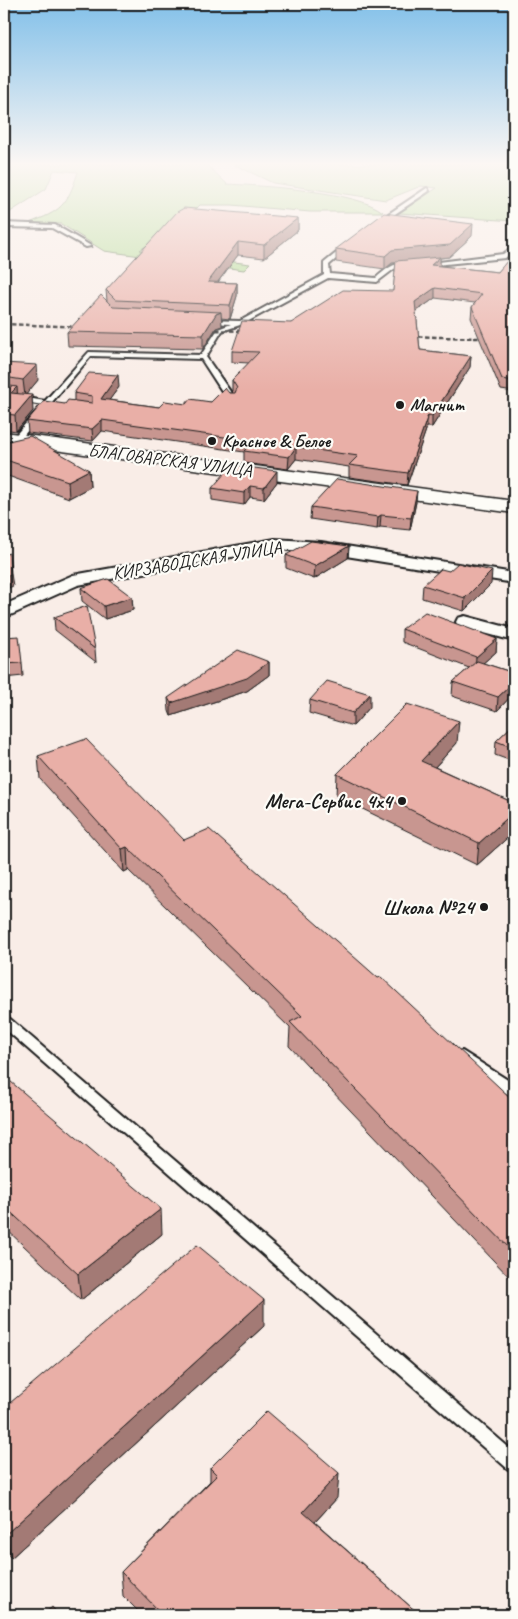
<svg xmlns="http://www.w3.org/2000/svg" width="518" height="1619" font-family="Caveat,sans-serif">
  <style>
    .green { fill: #b5db97; stroke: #687c5a }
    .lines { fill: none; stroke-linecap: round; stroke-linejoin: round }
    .service-casing { stroke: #1c1c1c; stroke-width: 4 }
    .minor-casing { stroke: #1c1c1c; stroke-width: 4 }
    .tertiary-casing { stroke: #1c1c1c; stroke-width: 3 }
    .service { fill: #fdfcf7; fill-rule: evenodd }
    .minor { fill: #fdfcf7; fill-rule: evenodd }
    .tertiary { fill: #fdfcf7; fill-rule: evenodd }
    .rail { stroke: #1c1c1c; stroke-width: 2.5; stroke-dasharray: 4.5 2.5; stroke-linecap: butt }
    .wall { fill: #c89690; stroke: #1c1c1c }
    .shaded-wall { fill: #a37a75; stroke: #1c1c1c }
    .building { fill: #e9afa7; stroke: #1c1c1c }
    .poi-dot { fill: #1c1c1c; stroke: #fdfcf7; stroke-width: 2 }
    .labels { text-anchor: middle; stroke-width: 4.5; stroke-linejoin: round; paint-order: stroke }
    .far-poi-label { font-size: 18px; font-weight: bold; fill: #1c1c1c; stroke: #fdfcf7; text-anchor: start }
    .far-street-label { font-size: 18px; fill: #1c1c1c; stroke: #fdfcf7 }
    .poi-label { font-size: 21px; font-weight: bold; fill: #1c1c1c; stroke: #fdfcf7; text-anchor: end }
  </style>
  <rect width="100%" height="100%" fill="#f9ede7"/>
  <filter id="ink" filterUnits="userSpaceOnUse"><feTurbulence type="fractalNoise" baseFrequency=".02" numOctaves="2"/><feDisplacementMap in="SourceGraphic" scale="10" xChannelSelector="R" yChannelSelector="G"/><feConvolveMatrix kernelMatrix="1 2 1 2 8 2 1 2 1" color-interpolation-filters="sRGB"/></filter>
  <g filter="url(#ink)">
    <!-- green -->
    <path class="green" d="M4 164H206L227 184C263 186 357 191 383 212H310L232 205H200L183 221 140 250 250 264 244 270 104 251 61 224 29 223C61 211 67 206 78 172L54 170 46 189 4 216Z
      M233 164H502L514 166V175L511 177 514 180V221L399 213 437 188 421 186 386 200 273 183Z"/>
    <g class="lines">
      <!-- service casing -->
      <g class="service-casing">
        <path id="service" d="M427 188 429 191 383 222 378 221Z
          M4 223 55 225 91 246 86 247 52 228 4 227Z
          M346 245 351 246 329 265 330 274 376 278C386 269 399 258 413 265L394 269 377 282 328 278 243 324 222 331 206 357 236 400 235 402H229L201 359 91 356 52 402 55 404 54 406H48L19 441 12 439 42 405 4 398V394L45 401 89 352 201 355 218 329 231 324 207 323 205 322V320L240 321 324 275V263Z
          M514 246V251L505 258 426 266 423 264 503 254Z
          M4 1016 9 1018 514 1452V1471L508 1469 4 1028Z
          M462 1051 514 1084V1096L509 1095 457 1060 455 1056 457 1052Z"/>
      </g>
      <!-- minor casing -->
      <g class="minor-casing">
        <path id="minor" d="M275 539 321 542 514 573V583L321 552 275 549 78 585 4 618V605L73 575Z
          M465 616 514 629V641L458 626 456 622 458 618Z"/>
      </g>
      <!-- tertiary casing -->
      <g class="tertiary-casing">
        <path id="tertiary" d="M4 432 514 501V513L4 443Z"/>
      </g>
      <!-- service -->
      <use href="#service" class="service"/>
      <!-- minor -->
      <use href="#minor" class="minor"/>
      <!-- tertiary -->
      <use href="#tertiary" class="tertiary"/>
      <!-- rail -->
      <path class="rail" d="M4 324 87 327
        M202 330 252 331
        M404 336 514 339"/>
    </g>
    <!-- wall -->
    <path class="wall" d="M298 218V230L264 258 238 255 218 282 237 283V296L230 319 221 318 222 326 216 328 203 349 68 346 67 332 107 301 106 290Z
      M472 236 449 257 440 258V266L498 272 514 253V392L501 390 471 318 472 307 475 303 435 298 416 312 420 350 471 356 470 367 432 427H427L407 485 349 477V467L296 459 288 469 244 463V452L102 431 93 441 28 433 27 421 65 404 74 401V393L119 387 109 400 159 407 211 402 229 393H233L232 392V380L249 363 232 362V351L291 323 393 291 396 263H392L385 269 336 262V249Z
      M4 363 38 380 25 395 33 411 16 431 4 429Z
      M4 442 89 470 90 487 69 498 8 476 4 477Z
      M277 482 264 499 250 497 244 505 212 500V488Z
      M416 502 410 530 380 527 377 529 310 519 311 507Z
      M349 546 348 558 314 579 286 568V555Z
      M449 571 491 584 464 611 422 598 423 585Z
      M81 588 132 597 133 610 105 619 82 601Z
      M54 617 95 649 96 662 55 630Z
      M402 629 497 639 496 652 483 663 514 673V693L497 711 452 696 453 682 469 668 402 642Z
      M4 637 22 663 23 676 4 678Z
      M269 662V675L247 691 171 716 169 711 168 698Z
      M310 700 370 707 353 726 309 713Z
      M514 724V762L495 755 496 741Z
      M457 743 435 767 514 803V832L477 865 336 796 337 774Z
      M38 756 184 840 514 1101V1282L289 1046 290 1028 128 870 124 872 40 779Z
      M514 1030V1046L512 1045Z
      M4 1076 162 1234 81 1300 4 1227Z
      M264 1326 11 1558 4 1550V1408Z
      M210 1468 337 1498 315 1522 420 1615H142L123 1596 121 1572 210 1481Z"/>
    <!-- shaded-wall -->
    <path class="shaded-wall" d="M298 218V230L264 258V245Z
      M473 224 472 236 449 257 440 258V266L431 265 438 259 392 263 385 269V256L392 250Z
      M238 242V255L208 295V282Z
      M237 283V296L230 319V305Z
      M435 288V298L414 313 415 302Z
      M221 312 222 326 216 328 203 349V335L216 314Z
      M471 356 470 367 432 427V416Z
      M37 365 38 380 25 396 23 380Z
      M118 375 119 387 102 410 101 399Z
      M17 387 18 403 11 393Z
      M32 395 33 411 16 431 15 415Z
      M428 415 427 427 407 485 408 473Z
      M102 420V431L93 441 92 429Z
      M296 447V459L288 469 289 457Z
      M4 460H6L8 476 4 477Z
      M89 470 90 487 69 498 68 481Z
      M277 471V482L264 499V488Z
      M250 486V497L244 505V493Z
      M417 491 416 502 410 530 411 518Z
      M381 515 380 527 377 529 378 517Z
      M349 546 348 558 314 579 315 566Z
      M492 571 491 584 464 611 465 598Z
      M11 574 13 586 4 590V577Z
      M132 597 133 610 105 619 104 606Z
      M497 639 496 652 475 670 476 657Z
      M269 662V675L247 691 171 716V703Z
      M514 682V693L497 711 498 697Z
      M370 694V707L353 726V713Z
      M459 721 457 743 420 783 421 761Z
      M514 812V832L477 865 479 843Z
      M127 847 128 870 124 872 122 849Z
      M161 1209 162 1234 81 1300 78 1274Z
      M264 1300V1326L11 1558 6 1534Z
      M339 1473 337 1498 302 1536 303 1512Z"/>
    <!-- building -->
    <path class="building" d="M184 208 298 218 264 245 238 242 208 282 237 283 230 305 116 300 106 290 177 212Z
      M384 213 473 224 450 245 392 250 385 256 336 249Z
      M514 253V381L502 379 472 307 482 294 435 288 415 302 420 350 471 356 432 416 428 415 408 473 349 465 358 456 296 447 289 457 244 451 253 441 102 420 92 429 27 421 44 401 65 404 68 400 92 403V396L74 393 89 373 118 375 101 399 159 407 165 401 186 404 190 399 211 402 225 388 229 393H235L237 388 232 380 259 352 232 351 242 321 291 323 343 290 393 291 396 261 440 257 431 265 498 272Z
      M101 295 113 307 221 312 216 314 203 335 67 332Z
      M4 363 37 365 23 380 4 377Z
      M4 385 17 387 11 393 32 395 15 415 4 414Z
      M30 436 89 470 68 481 6 460H4V442Z
      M232 465 277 471 264 488 250 486 244 493 212 488Z
      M337 479 417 491 411 518 381 515 378 517 311 507Z
      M311 541 349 546 315 566 286 555Z
      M9 553 11 574 4 577V555Z
      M458 563 492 571 465 598 423 585 441 569 449 571Z
      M108 579 132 597 104 606 81 588Z
      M87 606 95 649 54 617Z
      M425 612 497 639 476 657 402 629Z
      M19 636 22 663 4 664V637Z
      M238 650 269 662 247 678 171 703 168 698Z
      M477 661 514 673V682L498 697 453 682Z
      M327 681 370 694 353 713 310 700Z
      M407 704 459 721 421 761 514 803V812L479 843 337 774Z
      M514 724V748L496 741Z
      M86 739 184 840 209 829 378 978 381 977 514 1101V1253L290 1022 302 1016 127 847 122 849 38 756Z
      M4 1076 161 1209 78 1274 4 1206Z
      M197 1245 264 1300 6 1534 4 1531V1408Z
      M267 1411 339 1473 303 1512 420 1615H163L121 1572 217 1475 210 1468Z
      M52 1607 59 1615H43Z"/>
  </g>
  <!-- sky -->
  <linearGradient id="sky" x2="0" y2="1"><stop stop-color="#82c0e9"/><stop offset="0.42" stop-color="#fcf7f4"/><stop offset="1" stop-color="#fcf7f4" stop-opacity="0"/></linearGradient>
  <rect width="518" height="390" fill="url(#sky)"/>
  <!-- markers -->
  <g class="poi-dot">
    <circle cx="400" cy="405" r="5"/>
    <circle cx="212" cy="441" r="5"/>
    <circle cx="402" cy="801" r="5"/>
    <circle cx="484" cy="907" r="5"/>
  </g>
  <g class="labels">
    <!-- far-poi labels -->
    <g class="far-poi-label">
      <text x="410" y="411">Магнит</text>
      <text x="222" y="447">Красное &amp; Белое</text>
    </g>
    <!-- far-street labels -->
    <g class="far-street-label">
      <text transform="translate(170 460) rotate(7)" y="6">БЛАГОВАРСКАЯ УЛИЦА</text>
      <text transform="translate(197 560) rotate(-9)" y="6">КИРЗАВОДСКАЯ УЛИЦА</text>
    </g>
    <!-- poi labels -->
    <g class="poi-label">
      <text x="392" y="808">Мега-Сервис 4х4</text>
      <text x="474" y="914">Школа №24</text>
    </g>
  </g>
  <!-- margin -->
  <rect width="518" height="1619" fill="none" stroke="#fdfcf7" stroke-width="20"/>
  <rect x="10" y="10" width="498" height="1599" fill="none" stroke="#1c1c1c" stroke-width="2" filter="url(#ink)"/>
</svg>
